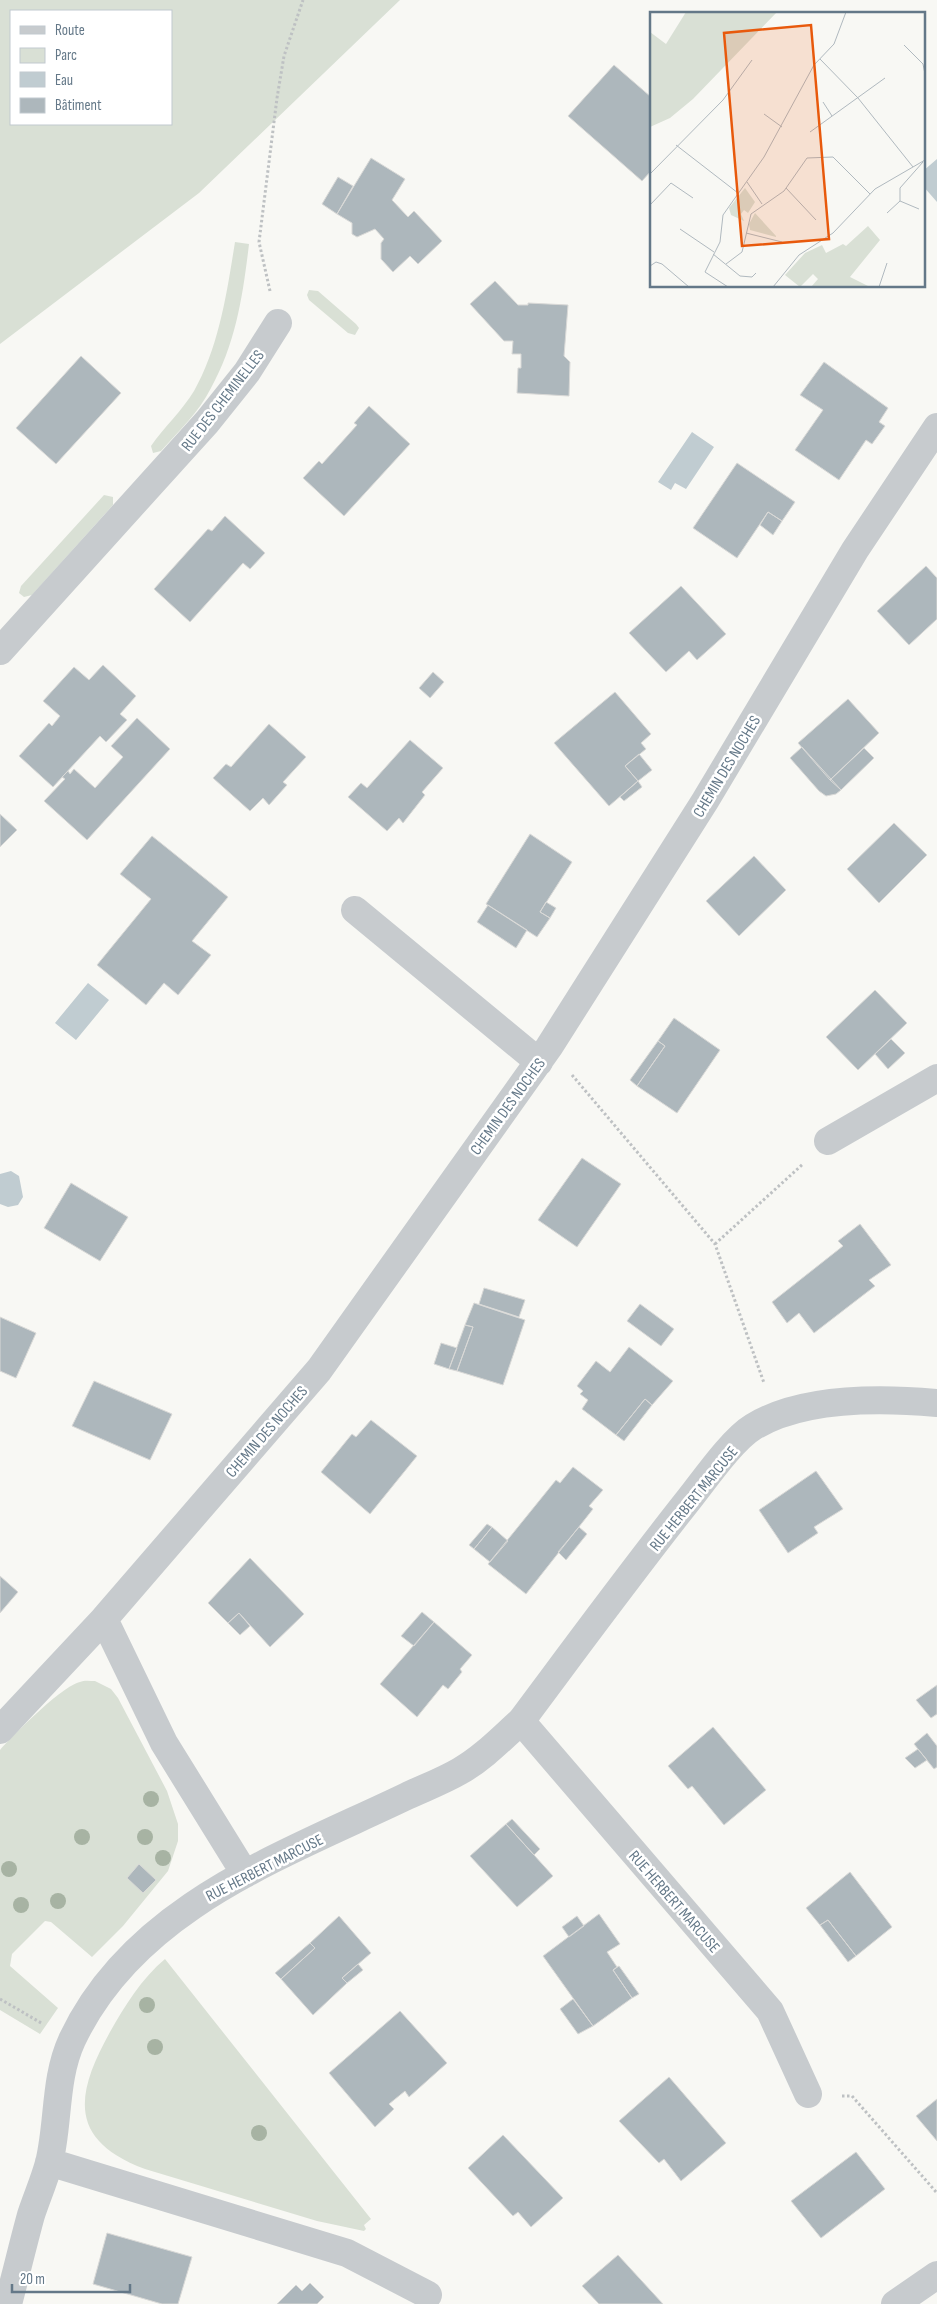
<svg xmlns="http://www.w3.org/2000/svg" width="937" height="2304" font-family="'Sofia Sans Condensed',sans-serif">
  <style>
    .green { fill: #d9e0d5; fill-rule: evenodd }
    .water { fill: #c0ccd1 }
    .building { fill: #adb7bc; stroke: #d9d9d7 }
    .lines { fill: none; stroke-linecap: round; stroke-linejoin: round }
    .path { stroke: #bec1c3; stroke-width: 3; stroke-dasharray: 2.5 2.5; stroke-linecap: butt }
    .street { stroke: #c7cbce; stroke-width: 28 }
    .tree { fill: #a7b3a3 }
    .labels { text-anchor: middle; stroke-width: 5; stroke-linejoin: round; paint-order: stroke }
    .street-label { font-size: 16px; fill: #647888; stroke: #fff }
    .inset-road { fill: none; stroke: #b0b9bf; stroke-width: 1 }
    .view { fill: #e8590c; fill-opacity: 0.15; stroke: #e8590c; stroke-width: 2.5 }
    .inset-edge { fill: none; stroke: #647888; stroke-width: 2.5 }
  </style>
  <rect width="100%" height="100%" fill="#f8f8f4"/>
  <!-- green -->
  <path class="green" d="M0 0H400L199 193 0 344ZM11 11H171V124H11Z
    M235 242 249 244C243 295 236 343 211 388 199 412 179 431 161 451L153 453 151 446C164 427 182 411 194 391 219 347 227 292 235 242Z
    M309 290 318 291 356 324 359 328 355 335 348 333 309 300 307 295Z
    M104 495 113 497V505L32 595 24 597 19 593 21 586Z
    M95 1681 111 1689 118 1698 167 1791 178 1824V1841L168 1871 123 1926 92 1957 51 1922 45 1921 12 1954 10 1966 58 2008 40 2034 0 2010V1750C13 1735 62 1686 80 1682 84 1680 90 1681 95 1681Z
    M165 1959 371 2219 364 2225 366 2229 364 2231 317 2221 145 2169C68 2140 75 2095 110 2032 124 2007 142 1978 165 1959Z"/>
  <!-- water -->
  <path class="water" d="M937 159V202L923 186V171Z
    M692 432 714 447 686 489 675 483 671 490 658 482Z
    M88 983 109 1000 76 1040 55 1023Z
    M11 1171 19 1176 23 1197 18 1205 8 1207 0 1204V1174Z"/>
  <!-- building -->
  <path class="building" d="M614 65 651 97V171L642 181 568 116Z
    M371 158 405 179 392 200 408 217 414 211 442 241 418 264 410 256 393 272 381 259V243L384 239 375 229 357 237 352 234V223L337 214Z
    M338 177 353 186 337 214 322 204Z
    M495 281 518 305H528V303L568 305 564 356 570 362 569 396 517 393 518 368H521V354H512L513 341H504L470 304Z
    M81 356 121 393 56 464 16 428Z
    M824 362 888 408 879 422 885 426 872 444 866 440 839 480 795 450 823 410 800 395Z
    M369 406 410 444 344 516 303 478 319 461 322 464 357 425 354 423Z
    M737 463 795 502 782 521 768 512 737 558 693 528Z
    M768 512 782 521 773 535 760 525Z
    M225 516 265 553 250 569 243 563 190 622 154 589 208 529 212 531Z
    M926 566 937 578V619L909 645 877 611Z
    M681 586 726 634 697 660 689 651 666 672 629 633Z
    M103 665 136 696 120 714 127 720 106 742 100 736 53 787 19 756 49 723 52 726 60 716 43 701 74 667 89 680Z
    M433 672 444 682 430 698 419 688Z
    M615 692 651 734 641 743 646 749 625 766 638 781 609 806 554 743Z
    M848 699 879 733 830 780 798 743Z
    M137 718 170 749 87 840 44 801 65 779 62 777 68 771 70 774 74 769 95 788 123 757 111 746Z
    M269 724 306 757 283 782 287 785 269 805 263 798 250 811 213 778 226 764 231 767Z
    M410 740 443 768 422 792 425 795 403 823 399 818 387 831 348 797 361 783 367 788Z
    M802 747 841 790 836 794 826 796 819 791 790 758Z
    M864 748 874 758 841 790 830 780Z
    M639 754 652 770 638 781 625 766Z
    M638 781 642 787 624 801 620 797Z
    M0 814 17 830 0 847Z
    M894 823 927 855 879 903 847 869Z
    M530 834 572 862 540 912 550 918 537 937 486 904Z
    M152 836 228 897 192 941 211 955 178 995 164 983 146 1005 97 965 151 899 120 874Z
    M754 856 786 890 739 936 706 901Z
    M546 902 556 908 550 918 540 912Z
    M488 905 527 930 516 948 477 922Z
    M875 990 907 1023 858 1070 826 1037Z
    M674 1018 720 1050 677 1113 637 1086 665 1046 658 1041Z
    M891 1039 905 1053 888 1069 875 1054Z
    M658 1041 665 1046 637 1086 630 1080Z
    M582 1158 621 1184 577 1247 538 1220Z
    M71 1183 128 1217 100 1261 44 1228Z
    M860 1224 891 1265 869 1280 875 1286 814 1333 799 1313 787 1323 772 1302 843 1246 838 1241Z
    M484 1288 525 1300 519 1317 479 1304Z
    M474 1303 525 1320 503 1385 457 1371 473 1327 465 1325Z
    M640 1304 674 1329 661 1346 627 1321Z
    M0 1317 36 1333 16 1378 0 1371Z
    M465 1325 473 1327 457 1371 449 1369Z
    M441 1343 457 1348 449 1369 434 1364Z
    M629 1347 673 1381 652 1405 645 1399 616 1435 582 1409 588 1400 580 1394 583 1391 577 1386 596 1361 610 1372Z
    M94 1381 172 1414 150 1460 72 1426Z
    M645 1399 652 1405 624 1441 616 1435Z
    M371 1420 417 1456 370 1514 321 1472 352 1434 356 1437Z
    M573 1467 603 1490 589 1506 593 1509 526 1594 488 1564 556 1480 560 1483Z
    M816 1471 843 1509 814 1527 818 1533 788 1553 759 1510Z
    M487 1524 492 1527 474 1549 469 1545Z
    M492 1527 508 1541 490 1562 474 1549Z
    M579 1527 587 1534 566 1560 558 1552Z
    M250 1558 304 1614 270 1647 239 1613 228 1623 208 1603Z
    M0 1576 18 1592 0 1613Z
    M422 1612 434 1622 414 1646 401 1636Z
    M239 1613 250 1626 240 1635 228 1623Z
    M434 1622 472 1655 460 1669 462 1672 448 1689 443 1685 417 1717 380 1684Z
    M937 1685V1714L931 1718 916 1700Z
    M713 1727 766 1790 724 1825 692 1786 688 1789 668 1766Z
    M927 1733 937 1746V1767L934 1769 914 1744Z
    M918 1749 927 1760 915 1768 905 1758Z
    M512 1819 540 1849 534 1855 506 1824Z
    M506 1824 553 1876 517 1907 470 1856Z
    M139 1864 156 1880 143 1893 127 1878Z
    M850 1872 892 1927 856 1956 828 1920 820 1925 806 1908Z
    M599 1914 620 1944 607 1952 617 1967 613 1970 632 1998 593 2026 543 1956Z
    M339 1916 371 1953 342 1978 347 1983 313 2015 281 1979 315 1948 310 1943Z
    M577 1916 584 1926 569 1937 562 1927Z
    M828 1920 856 1956 848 1962 820 1925Z
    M310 1943 315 1948 281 1979 275 1973Z
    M358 1964 363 1970 347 1983 342 1978Z
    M619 1966 639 1994 632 1998 613 1970Z
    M573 1999 593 2026 578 2034 560 2009Z
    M400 2011 447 2063 409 2097 405 2091 389 2104 394 2109 375 2127 329 2073Z
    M669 2077 726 2143 681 2181 664 2159 659 2163 619 2121Z
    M937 2099V2141L916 2116Z
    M503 2135 563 2198 531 2227 518 2212 513 2216 468 2168Z
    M856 2152 885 2189 821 2238 791 2201Z
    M107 2233 192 2257 178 2304H162L93 2284Z
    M618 2255 663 2304H599L582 2286Z
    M310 2283 324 2297 317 2304H277L296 2285 302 2291Z"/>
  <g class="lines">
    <!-- path -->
    <path class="path" d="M270 291 259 242 277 98 284 56 303 0
      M572 1075 715 1244 764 1383
      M715 1244 803 1164
      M0 1999 43 2024
      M842 2096H852L937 2193"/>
    <!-- street -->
    <path class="street" d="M0 651 207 422 247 372 278 323
      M355 910 539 1062
      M828 1141 937 1078
      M104 1619 164 1743 245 1874
      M521 1721 770 2011 808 2094
      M0 1730 104 1619 319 1370 549 1047 705 801 855 550 937 427
      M49 2162 347 2253 428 2295
      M8 2304C16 2274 23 2244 31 2215 37 2197 44 2181 49 2163 59 2123 54 2079 72 2040 134 1907 284 1855 407 1796 424 1788 443 1781 460 1771 483 1758 502 1738 521 1721 577 1646 632 1571 690 1498 705 1479 733 1439 753 1427 802 1397 881 1398 937 1403
      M895 2304 937 2275"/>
  </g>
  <!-- trees -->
  <g class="tree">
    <circle cx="151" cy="1799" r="8"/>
    <circle cx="82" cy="1837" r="8"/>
    <circle cx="145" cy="1837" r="8"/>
    <circle cx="163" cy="1858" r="8"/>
    <circle cx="9" cy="1869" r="8"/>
    <circle cx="58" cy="1901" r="8"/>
    <circle cx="21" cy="1905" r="8"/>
    <circle cx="147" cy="2005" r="8"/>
    <circle cx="155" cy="2047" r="8"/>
    <circle cx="259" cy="2133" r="8"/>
  </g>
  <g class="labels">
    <!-- street labels -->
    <g class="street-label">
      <text transform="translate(222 400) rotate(-52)" y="6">RUE DES CHEMINELLES</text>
      <text transform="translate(726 766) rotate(-59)" y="6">CHEMIN DES NOCHES</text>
      <text transform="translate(507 1106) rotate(-54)" y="6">CHEMIN DES NOCHES</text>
      <text transform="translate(266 1431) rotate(-49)" y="6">CHEMIN DES NOCHES</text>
      <text transform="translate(693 1498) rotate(-51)" y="6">RUE HERBERT MARCUSE</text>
      <text transform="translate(264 1867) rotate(-27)" y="6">RUE HERBERT MARCUSE</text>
      <text transform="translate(675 1901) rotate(49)" y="6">RUE HERBERT MARCUSE</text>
    </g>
  </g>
  <!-- overview -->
  <g transform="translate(650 12)">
    <rect width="275" height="275" fill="#f8f8f4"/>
    <path d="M36 0H127L43 87 20 106 0 115V20L16 32ZM95 176 105 190 98 201 94 198 91 202 94 209 81 203 79 196ZM105 201 126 224V225L100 218 99 212ZM218 214 230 228 200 265 220 275H161L168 267 163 262 150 275 135 263 155 241 172 233 176 241 193 232 196 234Z" fill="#d9e0d5"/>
    <path class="inset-road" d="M254 33 273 52 275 62M170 47 208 86 263 155M173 90 182 104M114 102 132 115M160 120 235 66M26 133 88 181M0 162 73 88 102 48M97 170 112 192M136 176 166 208M250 189V176L273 150M0 193 21 171 43 186M237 201 250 189 269 197M30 217 64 240M96 221 132 230M63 242 90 264 102 265 106 261M76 252 92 240 101 202 134 179 157 146 183 145 220 182M0 254 6 250 12 252 39 275M78 275 55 260 70 230 73 203 114 145 164 53 184 32 196 0M123 275 149 243 183 221 225 177 275 148M229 275 237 251"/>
    <path class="view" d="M161 13 179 227 92 234 74 21Z"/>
    <rect width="275" height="275" class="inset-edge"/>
  </g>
  <!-- legend -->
  <rect x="10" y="10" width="162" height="115" fill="#ffffff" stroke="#c1c9cf"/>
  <rect x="20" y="26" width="25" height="8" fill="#c7cbce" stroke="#c1c9cf"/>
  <text x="55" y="35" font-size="15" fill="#647888">Route</text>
  <rect x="20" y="48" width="25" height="15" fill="#d9e0d5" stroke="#c1c9cf"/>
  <text x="55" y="60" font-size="15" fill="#647888">Parc</text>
  <rect x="20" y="72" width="25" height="15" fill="#c0ccd1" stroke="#c1c9cf"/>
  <text x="55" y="85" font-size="15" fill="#647888">Eau</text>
  <rect x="20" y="98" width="25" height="15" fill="#adb7bc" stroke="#c1c9cf"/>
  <text x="55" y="110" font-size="15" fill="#647888">Bâtiment</text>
  <!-- scale -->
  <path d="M12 2284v8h118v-8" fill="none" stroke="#647888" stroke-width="2.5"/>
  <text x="20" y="2284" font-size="15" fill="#647888" stroke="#ffffff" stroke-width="4" paint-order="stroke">20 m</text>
</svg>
